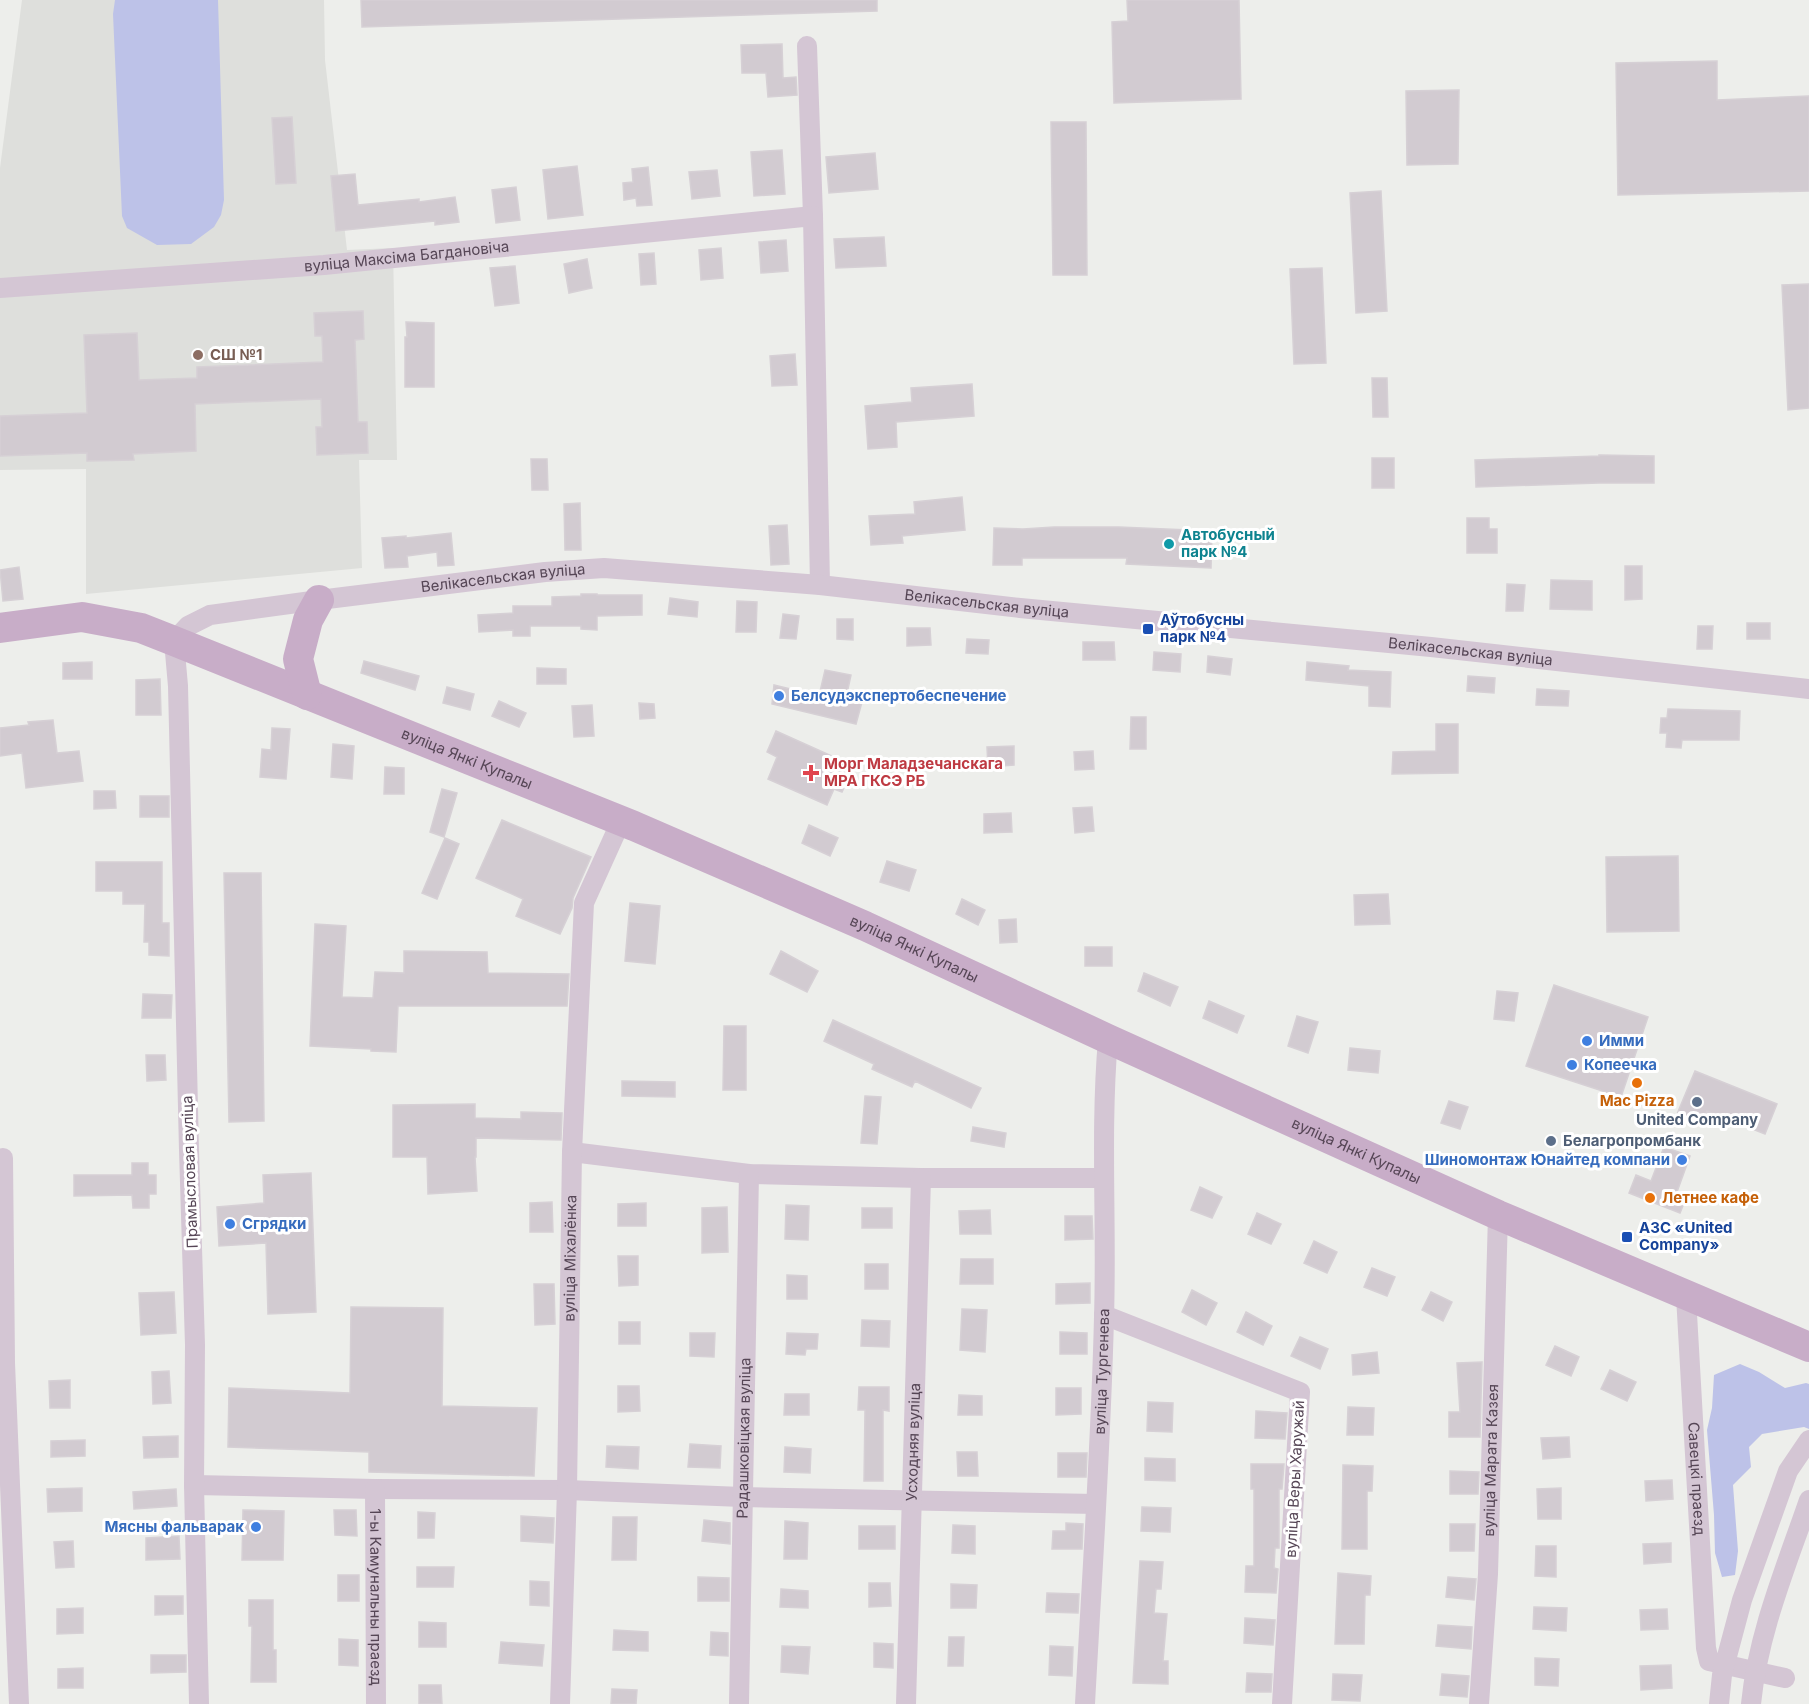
<svg xmlns="http://www.w3.org/2000/svg" width="1809" height="1704" font-family="Inter,sans-serif">
  <style>
    .education { fill: #dedfdc }
    .green { fill: #bdc2e8 }
    .building { fill: #d2cbd1; stroke: #d6d0d5; stroke-width: 1.5 }
    .lines { fill: none; stroke-linecap: round; stroke-linejoin: round }
    .street { stroke: #d4c6d4; stroke-width: 20 }
    .primary { stroke: #c8adc8; stroke-width: 30 }
    .education-dot { fill: #8d6e63; stroke: #fff; stroke-width: 2 }
    .culture-dot { fill: #0f9aa8; stroke: #fff; stroke-width: 2 }
    .transit-dot { fill: #1a4fb4; stroke: #fff; stroke-width: 2 }
    .shop-dot { fill: #3f7fe0; stroke: #fff; stroke-width: 2 }
    .health-dot { fill: #e0444e; stroke: #fff; stroke-width: 2 }
    .food-dot { fill: #e8710a; stroke: #fff; stroke-width: 2 }
    .service-dot { fill: #5c6f8a; stroke: #fff; stroke-width: 2 }
    .labels { text-anchor: middle; stroke-width: 6; stroke-linejoin: round; paint-order: stroke }
    .street-label { font-size: 15px; fill: #564656; stroke: #fff }
    .education-label { font-size: 15px; font-weight: bold; fill: #785e54; stroke: #fff; text-anchor: start }
    .culture-label { font-size: 15px; font-weight: bold; fill: #0d838f; stroke: #fff; text-anchor: start }
    .transit-label { font-size: 15px; font-weight: bold; fill: #164399; stroke: #fff; text-anchor: start }
    .shop-label { font-size: 15px; font-weight: bold; fill: #366cbe; stroke: #fff; text-anchor: start }
    .health-label { font-size: 15px; font-weight: bold; fill: #be3a42; stroke: #fff; text-anchor: start }
    .food-label { font-size: 15px; font-weight: bold; fill: #c56008; stroke: #fff }
    .service-label { font-size: 15px; font-weight: bold; fill: #4e5e75; stroke: #fff }
  </style>
  <rect width="100%" height="100%" fill="#edeeeb"/>
  <!-- education -->
  <path class="education" d="M22 0H324L325 60 347 250 393 248 397 460H359L362 568 86 594V469L0 470V168Z"/>
  <!-- green -->
  <path class="green" d="M115 0H218L224 200 221 215 214 227 191 244 157 245 127 228 122 216 113 14Z
    M1740 1364 1759 1372 1785 1388 1806 1383 1809 1384V1429L1804 1427 1762 1434 1749 1447 1751 1467 1733 1485 1738 1551 1735 1575 1722 1577 1715 1553 1714 1515 1707 1430 1712 1408 1714 1375Z"/>
  <!-- building -->
  <path class="building" d="M361 0H877V11L362 27Z
    M1127 0H1239L1241 99 1114 103 1112 22 1128 21Z
    M782 44 783 78 796 77 797 95 768 97 766 73H742L741 45Z
    M1717 61V100L1809 96V191L1618 195 1616 63Z
    M1459 90 1458 164 1407 165 1406 91Z
    M292 117 296 183 276 184 272 118Z
    M1051 122H1086L1087 275H1053Z
    M782 150 785 194 754 196 751 152Z
    M875 153 878 189 829 193 826 157Z
    M577 166 583 215 548 219 543 170Z
    M648 167 652 205 637 206 636 198 624 200 623 183 633 182 632 169Z
    M717 170 720 196 692 199 689 172Z
    M355 174 358 205 419 199V202L455 197 459 222 435 225V221L336 231 331 176Z
    M516 187 520 220 496 223 492 190Z
    M1381 191 1387 311 1356 313 1350 193Z
    M884 237 886 266 836 268 834 239Z
    M786 240 788 271 761 273 759 242Z
    M721 248 723 278 701 280 699 250Z
    M654 253 656 284 641 285 639 254Z
    M587 259 592 288 569 293 564 264Z
    M515 266 519 303 495 306 490 268Z
    M1322 268 1326 363 1294 364 1290 269Z
    M1809 284V408L1788 410 1782 285Z
    M363 311 364 339 355 340 358 422H367L368 453 317 455 316 427H322L321 399 195 404 196 451 133 454 134 460 87 461V453L0 456V416L87 413 84 335 137 333 139 380 197 378V367L323 362 322 336H315L314 313Z
    M406 322 434 323V387H405V337H407Z
    M795 354 797 385 772 386 770 356Z
    M1372 378H1387L1388 417H1373Z
    M972 384 974 416 896 422 897 447 868 449 865 406 912 402 911 388Z
    M1599 455 1654 456V483H1599L1476 487 1475 460 1599 456Z
    M1372 458H1394V488H1372Z
    M531 459H547L548 490H532Z
    M962 497 965 530 902 536 903 543 871 545 869 516 915 514 914 502Z
    M580 503 581 550H565L564 504Z
    M1467 518H1489V529H1497V553H1467Z
    M787 525 789 564 771 565 769 526Z
    M1054 527H1119L1212 531 1211 568 1126 564 1127 558H1022V565H993L994 528 1023 529Z
    M451 533 454 565 438 566 437 552 407 556 408 567 385 568 382 538 406 536V538Z
    M1625 566H1642V599L1625 600Z
    M19 567 23 599 3 601 0 570Z
    M1551 580 1592 581V610L1550 609Z
    M1507 584 1525 585 1523 611H1506Z
    M581 594H597V595H642V615L597 616V630L581 629V626H530V636H513V630L479 632 478 615 513 613V606H552V597L581 596Z
    M670 598 698 602 697 617 668 614Z
    M737 601 757 602 756 632H736Z
    M783 614 799 616 796 639 780 638Z
    M837 619H853V640L837 639Z
    M1747 623H1770V639H1747Z
    M1698 626H1713L1712 649H1697Z
    M907 628H930L931 645 907 646Z
    M967 639 989 640 988 654 966 653Z
    M1083 642H1114L1115 660H1083Z
    M1154 652 1181 654 1180 672 1153 670Z
    M1208 656 1232 659 1230 675 1207 672Z
    M364 661 419 676 415 690 361 673Z
    M92 662V679H63V663Z
    M1307 662 1349 666 1348 670 1391 672 1390 707 1369 706V686L1306 680Z
    M537 668 566 669V684H537Z
    M825 670 851 675 846 698 862 702 856 724 772 704 774 685 819 696Z
    M1468 676 1495 678 1494 693 1467 691Z
    M160 679 161 715H136V680Z
    M447 687 474 694 470 710 443 703Z
    M1537 689 1569 691 1568 706 1536 705Z
    M499 701 526 713 519 727 492 716Z
    M639 703 654 704 655 718 640 719Z
    M592 705 594 736 574 737 572 706Z
    M1668 709 1740 711 1739 740H1682L1681 748 1666 747 1667 733H1660L1661 718H1667Z
    M1131 717H1146V749H1130Z
    M53 720 57 753 79 751 83 781 26 788 22 753 0 756V728L29 725 28 722Z
    M1436 724H1458V773L1392 774 1393 752 1436 751Z
    M272 728 290 729 286 779 260 777 262 749 271 750Z
    M776 731 854 766 842 792 834 789 827 805 768 779 777 757 767 752Z
    M333 744 354 746 352 779 331 777Z
    M1014 746V765L988 767 987 747Z
    M1093 751 1094 769 1075 770 1074 752Z
    M385 767 404 768V794H384Z
    M442 789 457 793 444 837 430 832Z
    M94 791H115L116 808 94 809Z
    M140 796H169V817H140Z
    M1092 807 1094 831 1075 833 1073 808Z
    M1011 813 1012 832 984 833V814Z
    M502 820 591 857 573 898 572 908 560 934 516 916 523 899 476 878Z
    M809 825 838 838 830 856 802 843Z
    M445 838 459 844 437 899 422 893Z
    M1678 856 1679 931 1607 932 1606 857Z
    M887 861 916 870 909 891 880 882Z
    M96 862H162V923H169V956L149 955V942H144L145 904H123V891H96Z
    M224 873H261L264 1121 229 1122Z
    M1388 894 1390 924 1355 925 1354 895Z
    M962 899 985 910 978 925 956 914Z
    M630 903 660 906 655 964 625 961Z
    M1016 919 1017 942 1000 943 999 920Z
    M315 924 346 926 342 997 373 998 375 972 404 973V951L487 952 488 973 569 974 567 1006H398L396 1052 371 1051V1049L310 1046Z
    M1085 947H1112V966H1085Z
    M781 951 818 971 807 992 770 974Z
    M1144 973 1178 987 1170 1006 1138 991Z
    M1554 985 1648 1017 1621 1097 1526 1066Z
    M1497 991 1518 993 1514 1021 1494 1019Z
    M143 994 172 995 171 1018H142Z
    M1209 1001 1244 1016 1237 1033 1203 1018Z
    M1297 1016 1318 1022 1308 1053 1288 1046Z
    M833 1020 981 1088 971 1108 915 1081 912 1087 872 1069 874 1064 824 1041Z
    M724 1026H746V1090H723Z
    M1350 1048 1380 1051 1378 1073 1348 1070Z
    M146 1055H165L166 1080 147 1081Z
    M1695 1071 1777 1104 1765 1134 1707 1111 1702 1124 1677 1114Z
    M622 1081 675 1082V1097L622 1096Z
    M865 1096 881 1097 877 1144 861 1143Z
    M1449 1101 1468 1107 1460 1129 1441 1123Z
    M475 1104V1118L521 1119V1112L562 1113 561 1140 476 1138V1157H475L477 1191 428 1194 427 1157H393V1105Z
    M973 1127 1006 1133 1004 1147 971 1141Z
    M1664 1147 1690 1156 1677 1192 1687 1196 1680 1213 1629 1193 1636 1175 1651 1181Z
    M132 1163H148V1175H156V1194H149V1208H133L132 1195 74 1196V1175H132Z
    M311 1173 316 1312 268 1314 266 1243 219 1246 217 1207 264 1203 263 1175Z
    M1200 1187 1222 1197 1212 1218 1191 1210Z
    M552 1202 553 1232H530V1203Z
    M646 1203V1226H618V1204Z
    M786 1205 809 1206 808 1240 785 1239Z
    M727 1207 728 1252 702 1253V1208Z
    M862 1208H892V1228H862Z
    M990 1210 991 1234H960L959 1211Z
    M1257 1213 1281 1224 1271 1244 1248 1234Z
    M1065 1216H1092L1093 1239 1065 1240Z
    M1314 1241 1337 1252 1327 1273 1304 1263Z
    M618 1256H638V1285L619 1286Z
    M961 1259H993V1284H960Z
    M865 1264H888V1289H865Z
    M1372 1268 1395 1277 1387 1296 1364 1287Z
    M787 1275 807 1276V1299H787Z
    M1090 1283V1303L1056 1304V1284Z
    M534 1284H554L555 1324 535 1325Z
    M1192 1290 1217 1303 1206 1325 1182 1312Z
    M174 1292 176 1333 141 1335 139 1293Z
    M1431 1292 1452 1302 1443 1321 1422 1310Z
    M351 1307 443 1308 442 1406 537 1408 534 1476 369 1472V1452L228 1447 229 1388 350 1393Z
    M962 1309 987 1310 985 1352 960 1350Z
    M1246 1312 1272 1326 1263 1345 1237 1332Z
    M862 1320 890 1321 889 1347 861 1346Z
    M619 1322H640V1344H619Z
    M1060 1332 1087 1333V1354H1060Z
    M690 1333H715L714 1357 690 1356Z
    M787 1333 818 1334 817 1349H806L805 1355 786 1354Z
    M1300 1337 1328 1349 1320 1369 1291 1356Z
    M1555 1346 1579 1357 1571 1376 1546 1365Z
    M1377 1352 1379 1373 1353 1375 1352 1355Z
    M1482 1362 1480 1437H1449V1412H1460L1457 1363Z
    M1610 1370 1636 1382 1627 1401 1601 1389Z
    M169 1371 171 1403 153 1404 152 1372Z
    M70 1380V1408H50L49 1381Z
    M618 1386H639L640 1411 618 1412Z
    M859 1387H889V1411L883 1410V1481H864L865 1410H858Z
    M1056 1388H1081V1414L1056 1415Z
    M785 1394H809V1415H784Z
    M959 1395 982 1396V1415H958Z
    M1148 1402 1173 1403 1172 1432 1147 1431Z
    M1348 1407 1374 1408 1373 1435H1347Z
    M1256 1411 1287 1413 1285 1439 1255 1438Z
    M178 1436V1457L144 1458 143 1437Z
    M1569 1437 1570 1457 1543 1459 1541 1438Z
    M85 1440V1456L51 1457V1441Z
    M690 1444 721 1446 720 1468 688 1467Z
    M607 1446 639 1447 638 1469 606 1467Z
    M785 1447 811 1449 810 1473 784 1472Z
    M957 1452H977L978 1476H958Z
    M1058 1453H1087L1086 1477H1058Z
    M1145 1458 1175 1459V1481L1145 1480Z
    M1251 1464H1284L1282 1489H1279V1548H1275L1274 1568 1278 1569 1276 1593 1245 1592 1246 1566H1254V1489H1251Z
    M1343 1465 1373 1466 1372 1491H1367V1549H1342Z
    M1450 1471 1479 1472 1478 1494H1450Z
    M1672 1480 1673 1499 1646 1501 1645 1481Z
    M82 1488V1511L48 1512 47 1489Z
    M1561 1488V1519H1538L1537 1489Z
    M176 1489 177 1506 134 1509 133 1492Z
    M1142 1507 1171 1508 1170 1532 1141 1531Z
    M243 1510 284 1511 283 1560H242Z
    M334 1510H356L357 1536 335 1535Z
    M418 1512 435 1513 434 1538H418Z
    M521 1516 554 1518 553 1543 521 1541Z
    M613 1517H637L636 1560H612Z
    M704 1520 730 1523V1544L702 1541Z
    M785 1521 808 1523 807 1559H784Z
    M1066 1523 1083 1524 1082 1549H1052L1053 1531H1066Z
    M1450 1524H1475L1474 1551H1450Z
    M953 1525 975 1526V1554L952 1553Z
    M859 1526H895V1549H859Z
    M179 1536 180 1559 146 1560V1538Z
    M73 1541 74 1567 56 1568 54 1542Z
    M1671 1543V1562L1644 1564 1643 1544Z
    M1536 1546H1556V1577L1535 1576Z
    M1140 1561 1163 1562 1161 1589H1156L1154 1613 1167 1614 1163 1661H1168V1684L1133 1683Z
    M417 1567H454L453 1587H417Z
    M1338 1573 1371 1576 1370 1595H1365L1364 1644H1335Z
    M338 1575H359V1601H338Z
    M698 1577 729 1578V1601H698Z
    M1448 1577 1476 1579 1474 1600 1446 1597Z
    M530 1581 549 1582V1606L530 1605Z
    M869 1583H890L891 1606 869 1607Z
    M951 1584 977 1585 976 1608H951Z
    M781 1589 808 1591V1608L780 1607Z
    M1047 1593 1079 1594 1078 1613 1046 1612Z
    M155 1596H183V1614L155 1615Z
    M249 1600H273V1650H276V1682H251L252 1626H249Z
    M1534 1607 1567 1608 1566 1631 1533 1629Z
    M83 1608V1633L57 1634V1609Z
    M1667 1609 1668 1629 1641 1630 1640 1610Z
    M1245 1618 1275 1620 1273 1645 1244 1643Z
    M419 1622 446 1623V1647H419Z
    M1438 1625 1472 1627 1471 1649 1436 1646Z
    M614 1630 648 1632V1651L613 1650Z
    M711 1632 728 1633V1656L710 1655Z
    M949 1637H964L963 1666H948Z
    M339 1639 358 1640V1666L339 1665Z
    M501 1642 544 1645 542 1666 499 1663Z
    M874 1643 893 1644V1668L874 1667Z
    M782 1646 810 1647 808 1674 781 1672Z
    M1050 1646 1073 1647 1072 1676 1049 1675Z
    M151 1655H186V1672L151 1673Z
    M1535 1658 1559 1659 1558 1686 1535 1685Z
    M1671 1665 1672 1688 1641 1690 1640 1666Z
    M83 1668V1688H58V1669Z
    M1247 1673 1272 1674 1271 1692H1246Z
    M1333 1674 1362 1675 1360 1701 1332 1700Z
    M1442 1674 1469 1676 1467 1697 1440 1695Z
    M419 1685H441L442 1704H419Z
    M612 1689 637 1690 636 1704H611Z"/>
  <g class="lines">
    <!-- street -->
    <g class="street">
      <path d="M807 46 813 216"/>
      <path id="s1" d="M0 288 324 265 813 216 820 585"/>
      <path d="M572 1152 749 1174 921 1178H1103"/>
      <path d="M3 1158 5 1363 19 1704"/>
      <path id="s2" d="M1686 1296 1706 1648 1709 1661 1785 1678"/>
      <path d="M1104 1315 1300 1392 1282 1704"/>
      <path d="M194 1485 375 1489 567 1490 742 1497 1096 1504"/>
      <path id="s3" d="M375 1489 376 1704"/>
      <path id="s4" d="M199 1704 194 1485 195 1345 189 1150 178 686 174 641 188 626 210 615 319 600 545 572 604 568 820 585 1020 608 1431 647 1809 689"/>
      <path id="s5" d="M560 1704 567 1490 572 1152 584 903 621 821"/>
      <path id="s6" d="M739 1704 749 1174"/>
      <path id="s7" d="M906 1704 921 1178"/>
      <path id="s8" d="M1085 1704C1092 1575 1101 1446 1104 1317 1107 1225 1100 1132 1108 1039"/>
      <path id="s9" d="M1479 1704 1488 1574 1498 1215"/>
      <path d="M1719 1704 1722 1675 1742 1600 1788 1471 1809 1440"/>
      <path d="M1751 1704C1758 1633 1786 1567 1809 1500"/>
    </g>
    <!-- primary -->
    <g class="primary">
      <path id="s10" d="M0 628 82 617 141 628 174 641 634 826 865 926 1108 1039 1498 1215 1809 1347"/>
      <path d="M307 695 298 659 308 620 319 600"/>
    </g>
  </g>
  <!-- markers -->
  <circle class="education-dot" cx="198" cy="355" r="6"/>
  <circle class="culture-dot" cx="1169" cy="544" r="6"/>
  <g class="transit-dot">
    <rect x="1142" y="623" width="12" height="12" rx="3"/>
    <rect x="1621" y="1231" width="12" height="12" rx="3"/>
  </g>
  <g class="shop-dot">
    <circle cx="779" cy="696" r="6"/>
    <circle cx="1587" cy="1041" r="6"/>
    <circle cx="1572" cy="1065" r="6"/>
    <circle cx="1682" cy="1160" r="6"/>
    <circle cx="230" cy="1224" r="6"/>
    <circle cx="256" cy="1527" r="6"/>
  </g>
  <path class="health-dot" d="M808 764h6v6h6v6h-6v6h-6v-6h-6v-6h6z"/>
  <g class="food-dot">
    <circle cx="1637" cy="1083" r="6"/>
    <circle cx="1650" cy="1198" r="6"/>
  </g>
  <g class="service-dot">
    <circle cx="1697" cy="1102" r="6"/>
    <circle cx="1551" cy="1141" r="6"/>
  </g>
  <g class="labels">
    <!-- street labels -->
    <g class="street-label">
      <text dy="5" stroke="none"><textPath href="#s1" startOffset="408">вуліца Максіма Багдановіча</textPath></text>
      <text dy="5" stroke="none"><textPath href="#s4" startOffset="1404">Велікасельская вуліца</textPath></text>
      <text dy="5" stroke="none"><textPath href="#s4" startOffset="1890">Велікасельская вуліца</textPath></text>
      <text dy="5" stroke="none"><textPath href="#s4" startOffset="2376">Велікасельская вуліца</textPath></text>
      <text dy="5" stroke="none"><textPath href="#s10" startOffset="494">вуліца Янкі Купалы</textPath></text>
      <text dy="5" stroke="none"><textPath href="#s10" startOffset="980">вуліца Янкі Купалы</textPath></text>
      <text dy="5" stroke="none"><textPath href="#s10" startOffset="1466">вуліца Янкі Купалы</textPath></text>
      <text transform="translate(190 1172) rotate(-92)" y="5">Прамысловая вуліца</text>
      <text dy="5" stroke="none"><textPath href="#s5" startOffset="446">вуліца Міхалёнка</textPath></text>
      <text dy="5" stroke="none"><textPath href="#s8" startOffset="333">вуліца Тургенева</textPath></text>
      <text dy="5" stroke="none"><textPath href="#s6" startOffset="266">Радашковіцкая вуліца</textPath></text>
      <text dy="5" stroke="none"><textPath href="#s7" startOffset="262">Усходняя вуліца</textPath></text>
      <text dy="5" stroke="none"><textPath href="#s9" startOffset="244">вуліца Марата Казея</textPath></text>
      <text transform="translate(1295 1479) rotate(-87)" y="5">вуліца Веры Харужай</text>
      <text dy="5" stroke="none"><textPath href="#s2" startOffset="183">Савецкі праезд</textPath></text>
      <text dy="5" stroke="none"><textPath href="#s3" startOffset="108">1-ы Камунальны праезд</textPath></text>
    </g>
    <!-- education labels -->
    <g class="education-label">
      <text x="210" y="360">СШ №1</text>
    </g>
    <!-- culture labels -->
    <g class="culture-label">
      <text x="1181" y="540">Автобусный<tspan x="1181" dy="17">парк №4</tspan></text>
    </g>
    <!-- transit labels -->
    <g class="transit-label">
      <text x="1160" y="625">Аўтобусны<tspan x="1160" dy="17">парк №4</tspan></text>
      <text x="1639" y="1233">АЗС «United<tspan x="1639" dy="17">Company»</tspan></text>
    </g>
    <!-- shop labels -->
    <g class="shop-label">
      <text x="791" y="701">Белсудэкспертобеспечение</text>
      <text x="1599" y="1046">Имми</text>
      <text x="1584" y="1070">Копеечка</text>
      <text x="1670" y="1165" text-anchor="end">Шиномонтаж Юнайтед компани</text>
      <text x="242" y="1229">Сгрядки</text>
      <text x="244" y="1532" text-anchor="end">Мясны фальварак</text>
    </g>
    <!-- health labels -->
    <g class="health-label">
      <text x="824" y="769">Морг Маладзечанскага<tspan x="824" dy="17">МРА ГКСЭ РБ</tspan></text>
    </g>
    <!-- food labels -->
    <g class="food-label">
      <text x="1637" y="1106">Mac Pizza</text>
      <text x="1662" y="1203" text-anchor="start">Летнее кафе</text>
    </g>
    <!-- service labels -->
    <g class="service-label">
      <text x="1697" y="1125">United Company</text>
      <text x="1563" y="1146" text-anchor="start">Белагропромбанк</text>
    </g>
  </g>
</svg>
